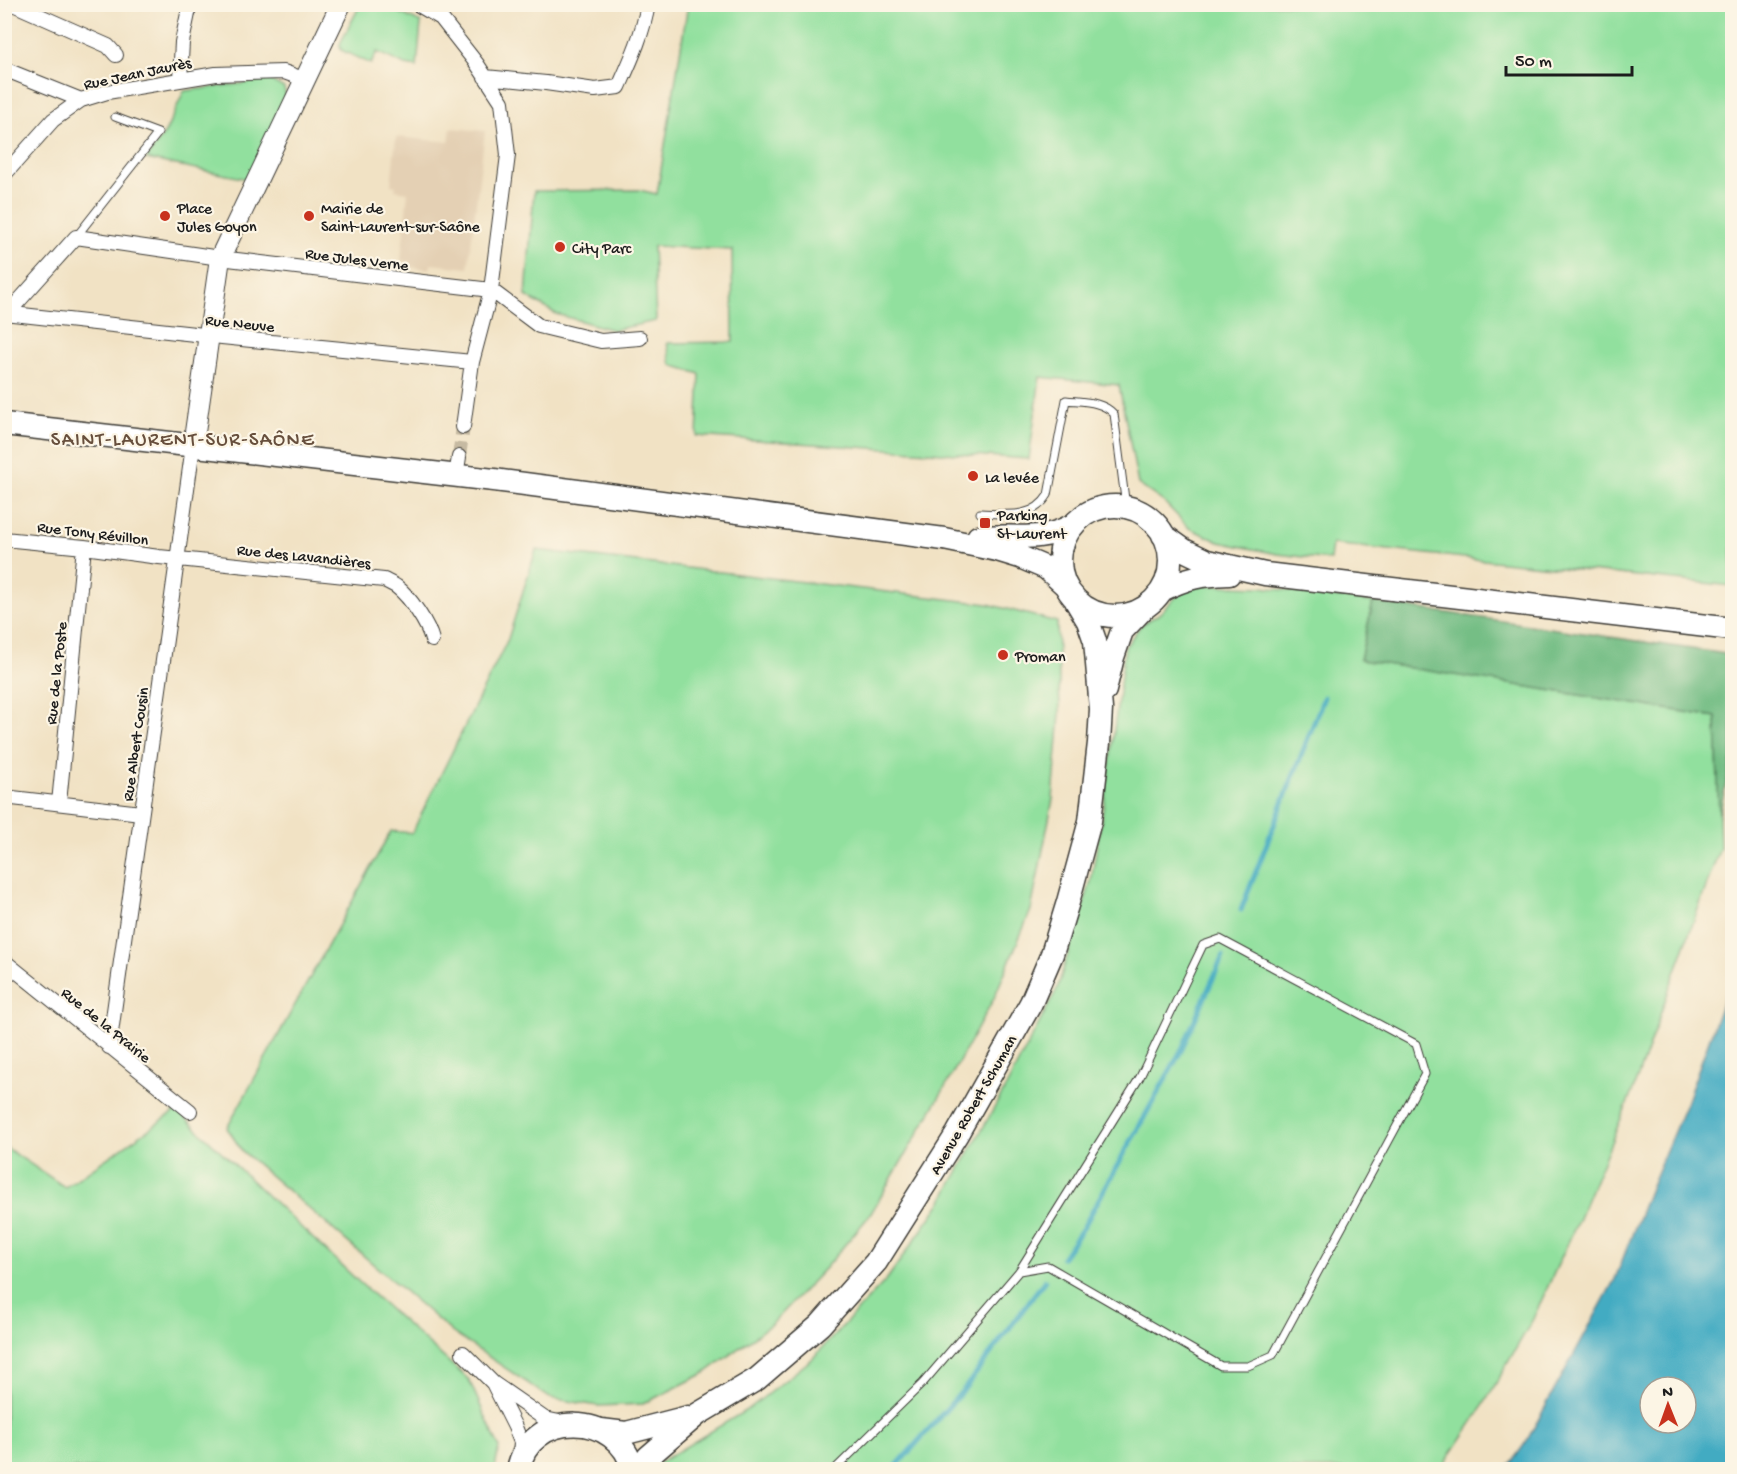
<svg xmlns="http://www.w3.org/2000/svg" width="1737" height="1474" font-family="'Gochi Hand',sans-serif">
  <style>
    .built { fill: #e4d0b4 }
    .green { fill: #91e09e; stroke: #567e5d; stroke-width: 1.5 }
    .forest { fill: #74be85; stroke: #486d50; stroke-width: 1.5 }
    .water { fill: #42abc2; stroke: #2f646f; stroke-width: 1.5; fill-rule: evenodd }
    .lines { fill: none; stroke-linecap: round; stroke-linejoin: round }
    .stream { stroke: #42abc2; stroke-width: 5 }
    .street-tunnel { stroke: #c6baa2; stroke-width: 14; stroke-dasharray: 14 7; stroke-linecap: butt }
    .lane-casing { stroke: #3c3a35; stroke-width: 9 }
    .street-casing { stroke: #3c3a35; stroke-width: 16 }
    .secondary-casing { stroke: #3c3a35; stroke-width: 22 }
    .primary-casing { stroke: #3c3a35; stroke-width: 25 }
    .lane { stroke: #fff; stroke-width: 7 }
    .street { stroke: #fff; stroke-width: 14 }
    .secondary { stroke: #fff; stroke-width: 20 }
    .primary { stroke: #fff; stroke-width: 22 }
    .poi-dot { fill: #c8321e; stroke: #fcf5e5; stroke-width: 2 }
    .labels { text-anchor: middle; stroke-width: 4.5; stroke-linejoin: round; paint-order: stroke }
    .street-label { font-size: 16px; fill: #1c1c1c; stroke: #fcf5e5 }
    .poi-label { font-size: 16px; fill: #1c1c1c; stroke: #fcf5e5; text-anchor: start }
    .quarter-label { font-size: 20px; letter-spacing: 1.5px; fill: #674f3d; stroke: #fcf5e5 }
  </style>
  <rect width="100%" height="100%" fill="#fcf5e5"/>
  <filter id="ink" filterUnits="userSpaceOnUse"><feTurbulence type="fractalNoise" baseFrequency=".0167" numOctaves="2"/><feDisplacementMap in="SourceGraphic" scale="12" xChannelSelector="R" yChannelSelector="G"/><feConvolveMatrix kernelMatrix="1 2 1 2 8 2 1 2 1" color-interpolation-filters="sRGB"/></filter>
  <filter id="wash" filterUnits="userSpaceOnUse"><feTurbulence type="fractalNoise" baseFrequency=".008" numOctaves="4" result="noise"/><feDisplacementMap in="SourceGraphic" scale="24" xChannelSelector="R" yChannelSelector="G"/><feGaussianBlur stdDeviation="1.35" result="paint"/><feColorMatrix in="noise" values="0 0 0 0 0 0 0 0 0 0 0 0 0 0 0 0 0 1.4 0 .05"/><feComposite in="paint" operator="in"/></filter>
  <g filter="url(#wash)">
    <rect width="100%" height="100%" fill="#f1e2c4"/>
    <!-- built -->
    <path class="built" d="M451 128 485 131 468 268 431 264 430 269 410 267V262L401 261 408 192 395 190 396 186 391 185 396 137 449 142Z"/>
    <!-- green -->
    <path class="green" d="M688 4 1732 5V586L1332 544 1330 560 1277 554 1219 542 1189 528 1165 503 1138 484 1119 385 1040 377 1029 459 697 436 700 374 671 365 667 343 733 342 732 250 653 246 656 321 613 330 556 314 526 296 534 191 639 190 657 194Z
      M360 5H384L421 23 417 67 405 65 377 52 371 64 341 50 340 44Z
      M270 80 284 88 288 103 247 179 146 159 166 131 184 91Z
      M536 550 988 604 1057 622 1060 713 1053 799 1031 910 994 998 943 1091 870 1215 826 1267 774 1322 705 1373 643 1404 598 1406 550 1398 453 1333 242 1151 227 1128 391 831 412 833 508 639Z
      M1198 585 1262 587 1373 602 1360 660 1716 717 1720 848 1633 1090 1577 1223 1533 1319 1480 1411 1441 1469 656 1470 657 1464 750 1408 812 1359 887 1279 940 1204 1006 1087 1057 989 1091 881 1106 791 1125 647 1141 625 1159 614 1179 594Z
      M177 1110 359 1282 469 1380 499 1447 495 1469H5V1147L65 1187Z"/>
    <!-- forest -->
    <path class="forest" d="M1373 602 1732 655V757L1719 816 1716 717 1360 660Z"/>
    <!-- water -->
    <path class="water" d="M1732 977V1447L1721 1469H1507L1526 1442 1615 1279 1652 1183 1685 1106ZM1650 1387H1686V1423H1650Z"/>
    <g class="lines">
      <!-- stream -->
      <path class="stream" d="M1241 910 1324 697
        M1062 1258 1083 1228 1182 1049 1223 956
        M893 1470 965 1388 1045 1280"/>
    </g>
  </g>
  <g filter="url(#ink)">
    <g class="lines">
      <!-- street-tunnel -->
      <path class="street-tunnel" d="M459 457 463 427"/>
      <!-- lane casing -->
      <g class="lane-casing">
        <path id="lane" d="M76 237 158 133 115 117
          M980 513C1005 514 1033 520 1048 495L1066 400C1084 402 1102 401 1114 414L1126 507
          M834 1470 923 1383 1019 1271 1140 1077 1203 945 1220 939 1416 1044 1425 1074 1273 1355 1248 1366H1221L1048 1266 1019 1271"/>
      </g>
      <!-- street casing -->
      <g class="street-casing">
        <path id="street" d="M13 4 108 46 116 55
          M417 4 441 18 477 64 502 102 508 155 491 290 472 362 463 427
          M4 69 81 100
          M485 77 546 83 595 90 619 87C631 60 643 34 648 4
          M180 79 182 42 190 4
          M4 175 53 120 81 100 107 92 216 74 284 72 306 80
          M4 313 222 337 472 362
          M8 313 76 237 220 258 491 290 539 326 601 341 640 338
          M456 476 459 457
          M4 539 84 547 159 557 384 580C388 582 393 584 397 587 410 597 428 624 432 640
          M4 797 141 813
          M59 803 84 547
          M4 961 190 1111
          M109 1047 193 446
          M463 1353 493 1383
          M520 1456 521 1442 515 1427 493 1383 545 1419 564 1423"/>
      </g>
      <!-- secondary casing -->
      <g class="secondary-casing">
        <path id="secondary" d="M193 446 220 258 341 4"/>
      </g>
      <!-- primary casing -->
      <g class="primary-casing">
        <path id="primary" d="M4 424 494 480 944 539 997 550 1020 557 1046 568 1065 585
          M1060 561a55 55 0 1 1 110 0a55 55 0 1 1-110 0Z
          M1163 535 1184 550 1207 561 1265 574 1732 629
          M978 537C1012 534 1040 543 1071 526
          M1162 590C1188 577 1201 575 1229 574
          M1105 690 1113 657 1122 631 1142 610
          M601 1430 626 1433 688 1417
          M518 1470C529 1409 619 1410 633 1470
          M641 1470 648 1457 698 1414 757 1379 820 1325 876 1262 957 1134 1031 1003 1052 954 1068 902 1090 821 1099 743 1101 709 1095 641 1088 621 1076 601"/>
      </g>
      <!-- lane -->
      <use href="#lane" class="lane"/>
      <!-- street -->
      <use href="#street" class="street"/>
      <!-- secondary -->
      <use href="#secondary" class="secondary"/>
      <!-- primary -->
      <use href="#primary" class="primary"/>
    </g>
  </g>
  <!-- markers -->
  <g class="poi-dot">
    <circle cx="165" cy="216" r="6"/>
    <circle cx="309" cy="216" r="6"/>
    <circle cx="560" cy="247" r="6"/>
    <circle cx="973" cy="476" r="6"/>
    <rect x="979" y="517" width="12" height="12" rx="3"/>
    <circle cx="1003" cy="655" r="6"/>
  </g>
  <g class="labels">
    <!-- street labels -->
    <g class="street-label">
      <text transform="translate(137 72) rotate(-12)" y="6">Rue Jean Jaurès</text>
      <text transform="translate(357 258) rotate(7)" y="6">Rue Jules Verne</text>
      <text transform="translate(240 322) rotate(6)" y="6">Rue Neuve</text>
      <text transform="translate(93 532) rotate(7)" y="6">Rue Tony Révillon</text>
      <text transform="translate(304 555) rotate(6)" y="6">Rue des Lavandières</text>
      <text transform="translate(55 673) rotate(-84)" y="6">Rue de la Poste</text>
      <text transform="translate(134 744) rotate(-82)" y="6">Rue Albert Cousin</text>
      <text transform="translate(107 1024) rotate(39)" y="6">Rue de la Prairie</text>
      <text transform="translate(972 1104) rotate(-60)" y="6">Avenue Robert Schuman</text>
    </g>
    <!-- poi labels -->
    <g class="poi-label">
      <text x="177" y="213">Place<tspan x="177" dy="18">Jules Goyon</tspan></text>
      <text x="321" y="213">Mairie de<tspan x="321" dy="18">Saint-Laurent-sur-Saône</tspan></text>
      <text x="572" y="253">City Parc</text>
      <text x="985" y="482">La levée</text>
      <text x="997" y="520">Parking<tspan x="997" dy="18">St-Laurent</tspan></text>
      <text x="1015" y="661">Proman</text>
    </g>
    <!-- quarter labels -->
    <g class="quarter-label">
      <text x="183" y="445">SAINT-LAURENT-SUR-SAÔNE</text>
    </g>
  </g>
  <!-- margin -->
  <rect width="1737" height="1474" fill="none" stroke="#fcf5e5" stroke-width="24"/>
  <!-- north arrow -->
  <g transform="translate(1668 1405) rotate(359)"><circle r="28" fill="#fcf5e5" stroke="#a29e95" stroke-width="1.5"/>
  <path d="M0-4.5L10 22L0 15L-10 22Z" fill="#c8321e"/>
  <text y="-9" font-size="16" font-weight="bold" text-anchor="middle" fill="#1c1c1c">N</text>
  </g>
  <!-- scale -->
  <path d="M1506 66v9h126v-9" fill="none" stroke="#1c1c1c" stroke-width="3"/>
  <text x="1515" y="66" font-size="18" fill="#1c1c1c" stroke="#fcf5e5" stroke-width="4.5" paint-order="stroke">50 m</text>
</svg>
